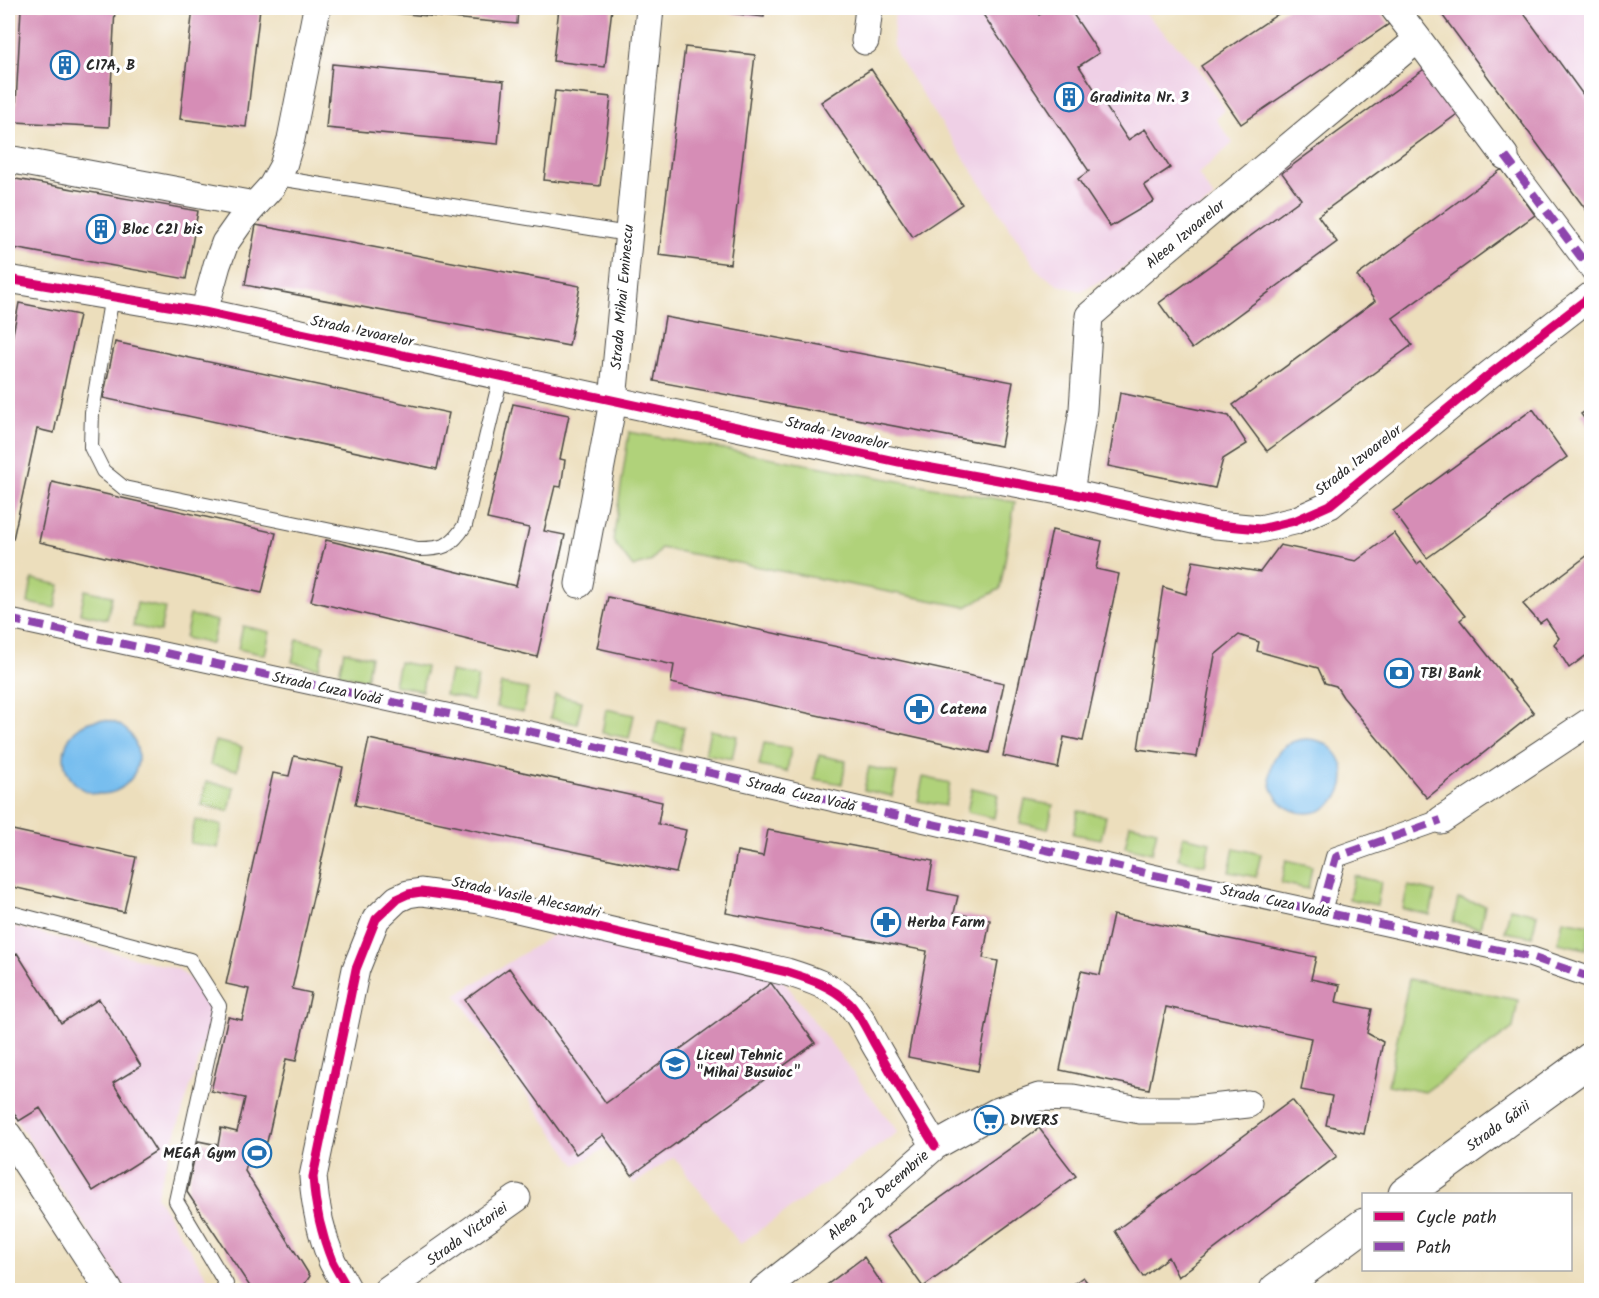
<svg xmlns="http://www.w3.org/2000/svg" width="1599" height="1298" font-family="Kalam,sans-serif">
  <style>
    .built { fill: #efd0e6 }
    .green { fill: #b0d27a; stroke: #6e7e52; stroke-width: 1.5 }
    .water { fill: #77beef; stroke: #51748d; stroke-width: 1.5 }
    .building { fill: #d68db6 }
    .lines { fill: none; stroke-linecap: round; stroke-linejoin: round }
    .service-casing { stroke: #484641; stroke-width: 16 }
    .pedestrian-casing { stroke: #484641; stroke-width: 22 }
    .minor-casing { stroke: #484641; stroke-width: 29 }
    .tertiary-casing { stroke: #484641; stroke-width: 35 }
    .service { stroke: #fff; stroke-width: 14 }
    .pedestrian { stroke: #fff; stroke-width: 20 }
    .minor { stroke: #fff; stroke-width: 27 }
    .tertiary { stroke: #fff; stroke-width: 33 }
    .quiet { stroke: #8e44ad; stroke-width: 8; stroke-dasharray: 15 8; stroke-linecap: butt }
    .cycleway-casing { stroke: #fff; stroke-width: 13 }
    .cycleway { stroke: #d6006c; stroke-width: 9 }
    .labels { text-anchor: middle; stroke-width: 6; stroke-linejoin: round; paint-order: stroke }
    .poi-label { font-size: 15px; font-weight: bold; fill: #2b2b2b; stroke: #fff; text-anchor: start }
    .street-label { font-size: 15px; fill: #2b2b2b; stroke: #fff }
  </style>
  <rect width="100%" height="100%" fill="#fff"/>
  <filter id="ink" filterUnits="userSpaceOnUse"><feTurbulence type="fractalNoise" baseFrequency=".0167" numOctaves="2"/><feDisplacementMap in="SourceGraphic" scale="12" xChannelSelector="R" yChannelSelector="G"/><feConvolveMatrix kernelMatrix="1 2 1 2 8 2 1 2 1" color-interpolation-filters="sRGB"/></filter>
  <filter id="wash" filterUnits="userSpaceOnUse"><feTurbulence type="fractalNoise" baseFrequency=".008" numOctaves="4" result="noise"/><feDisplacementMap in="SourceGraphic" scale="24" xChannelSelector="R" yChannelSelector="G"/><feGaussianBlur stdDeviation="1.35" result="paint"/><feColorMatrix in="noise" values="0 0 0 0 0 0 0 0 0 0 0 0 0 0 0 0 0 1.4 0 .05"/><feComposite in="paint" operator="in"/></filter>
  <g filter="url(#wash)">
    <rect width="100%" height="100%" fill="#ecdebc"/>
    <!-- built -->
    <path class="built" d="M895 8H1139L1195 63 1225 110 1216 119 1233 143 1198 174 1214 198 1112 276 1081 291 1058 285 1039 272 899 59 893 45Z
      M1520 8H1591V107Z
      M8 925 178 969 197 985 214 1011 156 1196 215 1290H127L8 1108Z
      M569 925 779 975 898 1132 740 1244 674 1157 634 1184 606 1148 576 1165 456 995Z"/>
    <!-- green -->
    <path class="green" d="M629 432 1015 502 1000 589 966 607 661 548 652 561 633 567 613 541Z
      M32 579 60 585 55 608 28 603Z
      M85 590 112 596 107 619 80 613Z
      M137 603 165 608 160 632 133 626Z
      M190 615 217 621 212 644 185 638Z
      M243 626 270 632 265 655 238 649Z
      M297 639 324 645 319 668 292 662Z
      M344 651 371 657 366 680 339 674Z
      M399 662 426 667 422 691 394 685Z
      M450 672 478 677 473 701 445 695Z
      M501 684 528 689 523 712 496 707Z
      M555 695 582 701 577 724 550 718Z
      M606 709 634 715 629 738 602 733Z
      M658 721 684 727 680 750 653 744Z
      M710 730 737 736 732 759 705 754Z
      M215 741 242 747 237 770 210 765Z
      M764 743 791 748 787 772 759 766Z
      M819 755 846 761 842 784 814 779Z
      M869 767 897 773 892 796 864 790Z
      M923 777 950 783 945 806 918 801Z
      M206 782 234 787 229 811 201 805Z
      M972 788 998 794 994 818 967 812Z
      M1025 800 1053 805 1048 829 1020 823Z
      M1078 811 1106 816 1101 839 1073 834Z
      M195 820 222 825 218 848 190 843Z
      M1130 824 1157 830 1152 853 1125 847Z
      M1183 836 1210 842 1205 865 1178 859Z
      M1234 848 1261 854 1256 877 1229 872Z
      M1286 860 1312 866 1308 889 1281 883Z
      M1354 876 1381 882 1377 905 1349 899Z
      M1408 886 1435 892 1430 915 1403 909Z
      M1458 899 1485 905 1480 928 1453 922Z
      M1510 908 1537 914 1532 937 1505 932Z
      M1563 920 1590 925 1586 949 1558 943Z
      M1409 979 1518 1000 1513 1028 1425 1092 1388 1085Z"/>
    <!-- water -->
    <path class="water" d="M64 757a37 37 0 1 1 74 0a37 37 0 1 1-74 0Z
      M1270 776a37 37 0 1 1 74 0a37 37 0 1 1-74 0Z"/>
    <g id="blocks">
      <!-- building -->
      <path class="building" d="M21 8H115L109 127 15 122Z
        M193 8H260L246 127 180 119Z
        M352 8H518L517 24 352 9Z
        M559 8H612L605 67 553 61Z
        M693 8H765L764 17 693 9Z
        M984 8H1034L1039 15 1051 8H1069L1099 53 1079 66 1128 140 1145 129 1170 168 1144 185 1154 201 1110 227 1078 179 1089 171 980 10Z
        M1287 8H1377L1389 24 1241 124 1201 66Z
        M1437 8H1520L1592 107V218Z
        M685 47 755 55 730 264 659 255Z
        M332 64 504 81 498 144 326 128Z
        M1427 67 1460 112 1318 216 1337 242 1192 349 1159 303 1301 199 1282 173Z
        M871 69 962 204 913 237 821 102Z
        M555 91 611 97 600 186 544 180Z
        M1502 169 1535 215 1393 318 1412 345 1267 451 1233 405 1375 301 1357 276Z
        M10 178 198 211 186 279 8 247V193Z
        M256 225 580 286 569 346 245 285Z
        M19 303 79 315 54 433 37 429 13 539 8 537V359Z
        M665 317 1013 382 1001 446 654 381Z
        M115 342 449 413 437 469 103 398Z
        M1120 393 1229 416 1247 444 1223 459 1215 488 1108 466Z
        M513 404 569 415 560 459 565 460 561 487 555 486 544 531 565 535 537 657 311 601 326 540 516 586 529 528 487 519Z
        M1592 407V429L1581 414Z
        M1533 409 1567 457 1427 558 1393 511Z
        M52 482 276 533 262 593 39 542Z
        M1052 530 1102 541 1096 569 1119 574 1083 741 1064 737 1058 768 1003 756Z
        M1394 533 1417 564 1421 561 1465 616 1460 620 1534 713 1427 798 1343 697 1336 686 1325 683 1318 668 1257 651 1259 642 1239 635 1215 655 1197 757 1138 749 1163 587 1186 594 1193 561 1260 572 1280 545 1356 561Z
        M1592 552V651L1569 668 1554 644 1559 638 1546 619 1540 623 1523 604Z
        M608 597 1004 683 989 753 671 683 674 665 597 648Z
        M369 739 662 802 658 824 686 830 676 873 355 805Z
        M294 756 343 767 292 989 311 993 296 1061 286 1059 267 1142 251 1145 245 1171 310 1276 304 1285 307 1290H248L251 1288 187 1192 198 1141 218 1145 221 1128 237 1132 245 1098 211 1091 228 1017 242 1020 249 989 226 984 273 773 289 776Z
        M8 829 136 857 124 912 8 886Z
        M768 830 933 861 928 890 958 896 954 913 990 920 983 958 998 961 978 1071 908 1057 927 951 726 913 737 851 763 856Z
        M1113 915 1316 957 1311 979 1340 985 1336 1002 1372 1009 1367 1033 1383 1042 1364 1134 1326 1125 1332 1096 1301 1090 1311 1038 1166 1007 1149 1089 1060 1070 1081 971 1100 975Z
        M17 953 61 1023 99 999 141 1066 113 1083 156 1151 93 1191 40 1108 19 1121 8 1103V960Z
        M509 968 606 1103 771 983 815 1043 632 1175 603 1135 576 1154 465 1000Z
        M1292 1100 1337 1156 1178 1277 1168 1257 1143 1277 1115 1231Z
        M1039 1128 1076 1176 923 1287 887 1236Z
        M864 1257 886 1290H820Z
        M1083 1277 1093 1290H1065Z"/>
    </g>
  </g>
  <g filter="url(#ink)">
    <use href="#blocks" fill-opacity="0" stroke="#484641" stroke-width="1.5"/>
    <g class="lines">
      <!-- service casing -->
      <g class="service-casing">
        <path id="service" d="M278 178 628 234
          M112 296 92 412 91 447 103 471 124 488 418 549C443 549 451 547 465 525L501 376
          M8 912 190 960 219 1006 176 1201 226 1284V1290"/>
      </g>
      <!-- pedestrian casing -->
      <g class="pedestrian-casing">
        <path id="pedestrian" d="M1505 156 1592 272
          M8 619 537 733 1159 876 1531 957 1592 978
          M1321 911 1336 857 1441 820"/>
      </g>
      <!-- minor casing -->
      <g class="minor-casing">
        <path id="minor" d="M1418 39 1505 156
          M865 41 869 8
          M8 159 254 205
          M8 279 204 312 899 462 1070 493 1216 525 1260 529 1294 521 1330 505 1490 374 1592 295
          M204 312 217 265 225 243 242 219 272 186 283 166 291 139 317 8
          M1070 493 1083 409 1089 316 1158 256 1418 39 1394 8
          M579 584 613 401 650 8
          M1441 820 1592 720
          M8 1135 109 1290
          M348 1290C343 1280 337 1271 332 1261 321 1234 315 1205 313 1177L356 969 376 919 397 899 408 894 421 892 479 900 787 972C809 979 832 986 849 1003 862 1016 868 1034 878 1050 896 1082 915 1114 935 1146
          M387 1290 517 1198
          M763 1290 843 1227 935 1146 996 1112 1039 1097 1073 1098 1140 1110H1193L1248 1104"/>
      </g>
      <!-- tertiary casing -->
      <g class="tertiary-casing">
        <path id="tertiary" d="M1405 1194 1592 1058
          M1276 1290 1364 1225"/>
      </g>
      <!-- service -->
      <use href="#service" class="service"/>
      <!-- pedestrian -->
      <use href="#pedestrian" class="pedestrian"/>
      <!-- minor -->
      <use href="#minor" class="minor"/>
      <!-- tertiary -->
      <use href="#tertiary" class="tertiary"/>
      <!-- quiet -->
      <path class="quiet" d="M1505 156 1592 272
        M8 619 537 733 1159 876 1531 957 1592 978
        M1321 911 1336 857 1441 820"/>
      <!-- cycleway casing -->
      <g class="cycleway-casing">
        <path id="cycleway" d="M8 279 204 312 899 462 1070 493 1216 525 1260 529 1294 521 1330 505 1490 374 1592 295
          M348 1290C343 1280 337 1271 332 1261 321 1234 315 1205 313 1177L356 969 376 919 397 899 408 894 421 892 479 900 787 972C809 979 832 986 849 1003 862 1016 868 1034 878 1050 896 1082 915 1114 935 1146"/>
      </g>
      <!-- cycleway -->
      <use href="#cycleway" class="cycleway"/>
    </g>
  </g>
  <!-- icons -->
  <defs>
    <g id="building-ring" transform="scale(1.5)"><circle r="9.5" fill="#fff" stroke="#1f6fb2" stroke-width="1.5"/><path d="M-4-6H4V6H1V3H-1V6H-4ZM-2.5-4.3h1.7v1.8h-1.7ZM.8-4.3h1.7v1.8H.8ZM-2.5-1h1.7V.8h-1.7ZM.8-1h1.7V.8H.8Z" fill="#1f6fb2"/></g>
    <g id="bank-ring" transform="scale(1.5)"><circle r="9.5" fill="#fff" stroke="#1f6fb2" stroke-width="1.5"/><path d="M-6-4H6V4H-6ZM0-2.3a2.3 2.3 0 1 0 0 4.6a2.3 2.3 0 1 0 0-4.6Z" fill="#1f6fb2"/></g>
    <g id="pharmacy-ring" transform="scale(1.5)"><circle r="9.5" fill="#fff" stroke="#1f6fb2" stroke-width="1.5"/><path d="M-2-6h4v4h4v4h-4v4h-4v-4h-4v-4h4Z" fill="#1f6fb2"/></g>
    <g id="school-ring" transform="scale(1.5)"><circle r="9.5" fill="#fff" stroke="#1f6fb2" stroke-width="1.5"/><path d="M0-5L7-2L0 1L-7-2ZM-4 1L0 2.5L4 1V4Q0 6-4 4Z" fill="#1f6fb2"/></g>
    <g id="supermarket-ring" transform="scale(1.5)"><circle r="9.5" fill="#fff" stroke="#1f6fb2" stroke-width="1.5"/><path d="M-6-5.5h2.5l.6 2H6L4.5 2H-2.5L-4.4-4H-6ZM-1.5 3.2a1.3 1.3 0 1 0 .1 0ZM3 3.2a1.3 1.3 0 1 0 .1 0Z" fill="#1f6fb2"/></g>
    <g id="stadium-ring" transform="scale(1.5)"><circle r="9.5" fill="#fff" stroke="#1f6fb2" stroke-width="1.5"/><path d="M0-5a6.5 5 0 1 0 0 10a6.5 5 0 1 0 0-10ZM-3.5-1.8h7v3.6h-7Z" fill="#1f6fb2"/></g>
  </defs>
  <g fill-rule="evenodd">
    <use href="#building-ring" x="65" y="65"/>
    <use href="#building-ring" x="1069" y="97"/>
    <use href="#building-ring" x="101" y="229"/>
    <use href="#bank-ring" x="1399" y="673"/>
    <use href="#pharmacy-ring" x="919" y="709"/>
    <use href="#pharmacy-ring" x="886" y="922"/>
    <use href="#school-ring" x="675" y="1064"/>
    <use href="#supermarket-ring" x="989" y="1120"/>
    <use href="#stadium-ring" x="257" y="1153"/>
  </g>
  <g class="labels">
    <!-- poi labels -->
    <g class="poi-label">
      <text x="86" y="70">C17A, B</text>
      <text x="1090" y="102">Gradinita Nr. 3</text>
      <text x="122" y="234">Bloc C21 bis</text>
      <text x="1420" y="678">TBI Bank</text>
      <text x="940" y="714">Catena</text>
      <text x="907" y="927">Herba Farm</text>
      <text x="696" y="1060">Liceul Tehnic<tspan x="696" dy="17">"Mihai Busuioc"</tspan></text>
      <text x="1010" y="1125">DIVERS</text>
      <text x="236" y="1158" text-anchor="end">MEGA Gym</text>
    </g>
    <!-- street labels -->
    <g class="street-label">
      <text transform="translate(1185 234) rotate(-40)" y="5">Aleea Izvoarelor</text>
      <text transform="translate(622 297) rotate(-85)" y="5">Strada Mihai Eminescu</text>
      <text transform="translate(362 331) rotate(12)" y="5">Strada Izvoarelor</text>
      <text transform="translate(837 433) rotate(13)" y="5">Strada Izvoarelor</text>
      <text transform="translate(1358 460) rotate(-38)" y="5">Strada Izvoarelor</text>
      <text transform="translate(327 688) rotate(12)" y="5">Strada Cuza Vodă</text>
      <text transform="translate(801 794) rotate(13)" y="5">Strada Cuza Vodă</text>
      <text transform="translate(526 897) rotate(12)" y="5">Strada Vasile Alecsandri</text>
      <text transform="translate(1275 901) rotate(12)" y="5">Strada Cuza Vodă</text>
      <text transform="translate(1498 1126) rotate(-36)" y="5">Strada Gării</text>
      <text transform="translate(878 1195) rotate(-41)" y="5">Aleea 22 Decembrie</text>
      <text transform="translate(467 1234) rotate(-36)" y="5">Strada Victoriei</text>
    </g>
  </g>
  <!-- margin -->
  <rect width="1599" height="1298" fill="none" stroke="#fff" stroke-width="30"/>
  <!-- legend -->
  <rect x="1362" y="1193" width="210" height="78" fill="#ffffff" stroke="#aaaaaa" stroke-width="1.5"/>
  <rect x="1374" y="1212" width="30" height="9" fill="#d6006c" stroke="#aaaaaa" stroke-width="1.5"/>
  <text x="1416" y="1223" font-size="18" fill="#2b2b2b">Cycle path</text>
  <rect x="1374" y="1242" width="30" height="9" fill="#8e44ad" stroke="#aaaaaa" stroke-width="1.5"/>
  <text x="1416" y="1253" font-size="18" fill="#2b2b2b">Path</text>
</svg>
